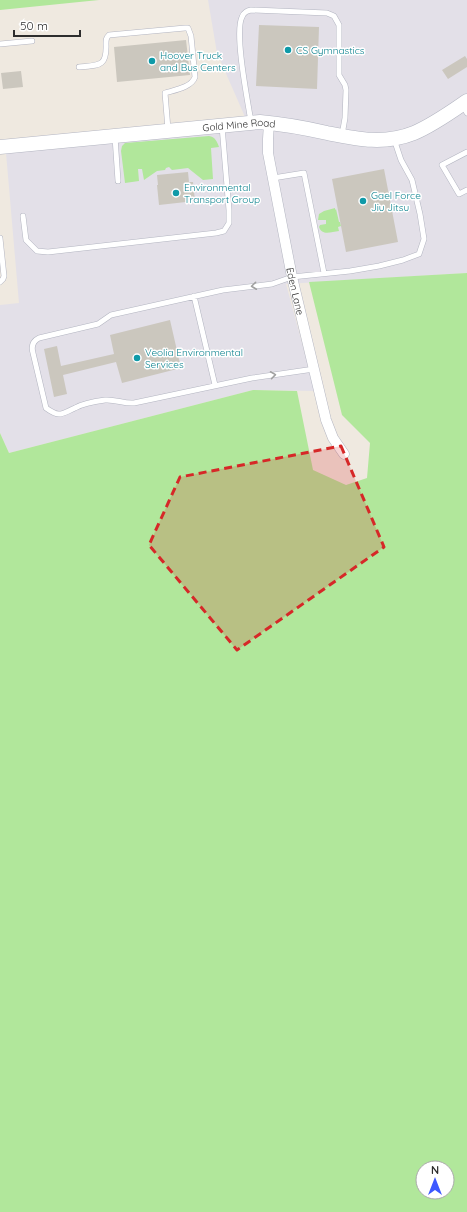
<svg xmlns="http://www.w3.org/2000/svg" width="467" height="1212" font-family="Quicksand,sans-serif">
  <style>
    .industrial { fill: #e3e0e8 }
    .green { fill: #b1e79b; fill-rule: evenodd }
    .building { fill: #cbc7be }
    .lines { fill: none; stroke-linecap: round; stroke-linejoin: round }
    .lane-casing { stroke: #b3b5c1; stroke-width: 6 }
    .street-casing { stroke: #b3b5c1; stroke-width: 11 }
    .secondary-casing { stroke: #b3b5c1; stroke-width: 15 }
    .lane { stroke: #fff; stroke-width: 5 }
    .street { stroke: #fff; stroke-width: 10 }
    .secondary { stroke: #fff; stroke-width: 14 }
    .oneway { stroke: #a0a0a0 }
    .marked { fill: #d62828; fill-opacity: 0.2; stroke: #d62828; stroke-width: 3; stroke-dasharray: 8 5; stroke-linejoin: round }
    .culture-dot { fill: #0f9aa8; stroke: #fff; stroke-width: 1.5 }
    .labels { text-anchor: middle; stroke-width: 3; stroke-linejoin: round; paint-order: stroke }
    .culture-label { font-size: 10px; fill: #0d838f; stroke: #fff; text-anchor: start }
    .street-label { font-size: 10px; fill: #2d2d2d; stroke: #fff }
  </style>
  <rect width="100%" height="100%" fill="#efe9e0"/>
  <!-- industrial -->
  <path class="industrial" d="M208 0H467V273L286 284 315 391 253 390 9 453 0 433V305L19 303 6 153 249 126 217 53Z"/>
  <!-- green -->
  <path class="green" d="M0 0H99L0 10Z
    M209 136C215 137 217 141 219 147L211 148 213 179 203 180 188 168 172 170 169 167 166 168 165 170 157 171 144 180 142 169H138L139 181 125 183 121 151 122 146 125 143Z
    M335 208V210L336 209 339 222H340L341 226 338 227 339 231C331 232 322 236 319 227L320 225 326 224V220H318L319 214 324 211Z
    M467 273V1212H0V433L9 453 253 390 297 391 313 470 346 485 367 478 370 443 342 415 309 282ZM423 1168H447V1192H423Z"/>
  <!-- building -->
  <path class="building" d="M259 25 319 27 317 89 256 86Z
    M186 40 190 75 117 82 114 47Z
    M465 56 467 59V67L448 79 442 70Z
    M21 71 23 87 3 89 1 73Z
    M384 169 398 242 346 252 332 179Z
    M188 172 189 182H193L195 201 159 205 157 185H158L157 175Z
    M170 320 181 368 122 383 116 362 63 375 67 394 54 397 44 349 57 346 61 366 114 354 110 335Z"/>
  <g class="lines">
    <!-- lane casing -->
    <g class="lane-casing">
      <path id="lane" d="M0 44 32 41
        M79 67C99 65 107 67 106 44 106 40 106 38 109 35L185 28H188L191 36 195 77C192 87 175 90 165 93L168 129
        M462 105 467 113
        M251 122C248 102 234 33 242 17 244 12 247 11 251 10L327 13 334 16 339 25V75L345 85 346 90 345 118 342 135
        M115 137 118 181
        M467 152 442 165 459 194 467 190
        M273 178 304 173 324 273
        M23 216 26 240 37 251 48 252 216 233 224 231 229 223V210L222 126
        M0 238 4 276 3 279 0 282
        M194 296 215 385
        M314 369 252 378 134 403C124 404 115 399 105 400 97 401 82 404 75 408 61 414 60 418 46 408L33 353C31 346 33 341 39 338L98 324 111 315 223 290 272 284 292 277 350 271 379 266 403 260 419 254 424 239 420 214 412 180 401 160 394 139"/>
    </g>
    <!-- street casing -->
    <g class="street-casing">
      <g id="street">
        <path id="s1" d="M269 123 268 139V153L292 277 326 420 333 438 344 454"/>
      </g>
    </g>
    <!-- secondary casing -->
    <g class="secondary-casing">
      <g id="secondary">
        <path id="s2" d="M0 147 260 122C283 124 305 128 327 133 357 139 384 145 414 133 433 125 451 112 467 101"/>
      </g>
    </g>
    <!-- lane -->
    <use href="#lane" class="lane"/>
    <!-- street -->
    <use href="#street" class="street"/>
    <!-- secondary -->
    <use href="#secondary" class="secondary"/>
  </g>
  <!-- one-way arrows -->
  <defs><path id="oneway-chevron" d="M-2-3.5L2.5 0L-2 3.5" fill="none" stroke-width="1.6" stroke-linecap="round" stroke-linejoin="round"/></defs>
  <g class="oneway">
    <use href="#oneway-chevron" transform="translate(254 286) rotate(174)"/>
    <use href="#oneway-chevron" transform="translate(273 375) rotate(-8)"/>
  </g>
  <!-- marked area -->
  <path class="marked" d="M341 446 384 547 237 650 149 545 180 477Z"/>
  <!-- markers -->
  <g class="culture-dot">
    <circle cx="288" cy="50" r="4"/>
    <circle cx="152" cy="61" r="4"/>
    <circle cx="176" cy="193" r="4"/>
    <circle cx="363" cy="201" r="4"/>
    <circle cx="137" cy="358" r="4"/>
  </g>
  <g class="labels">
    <!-- culture labels -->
    <g class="culture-label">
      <text x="296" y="54">CS Gymnastics</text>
      <text x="160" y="59">Hoover Truck<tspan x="160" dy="12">and Bus Centers</tspan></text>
      <text x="184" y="191">Environmental<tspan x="184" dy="12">Transport Group</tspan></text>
      <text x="371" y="199">Gael Force<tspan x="371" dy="12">Jiu Jitsu</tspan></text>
      <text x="145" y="356">Veolia Environmental<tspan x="145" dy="12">Services</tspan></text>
    </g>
    <!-- street labels -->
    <g class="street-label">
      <text dy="4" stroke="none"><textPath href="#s2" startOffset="240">Gold Mine Road</textPath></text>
      <text dy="4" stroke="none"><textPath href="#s1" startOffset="171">Eden Lane</textPath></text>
    </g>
  </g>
  <!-- north arrow -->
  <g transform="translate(435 1180)"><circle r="19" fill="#ffffff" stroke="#ababab"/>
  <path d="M0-3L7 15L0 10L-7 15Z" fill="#3d58ff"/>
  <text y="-6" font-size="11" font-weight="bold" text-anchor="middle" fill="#2d2d2d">N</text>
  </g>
  <!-- scale -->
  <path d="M14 30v6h66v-6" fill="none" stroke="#2d2d2d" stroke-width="2"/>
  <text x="20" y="30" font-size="12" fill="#2d2d2d" stroke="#ffffff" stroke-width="3" paint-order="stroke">50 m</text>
</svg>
